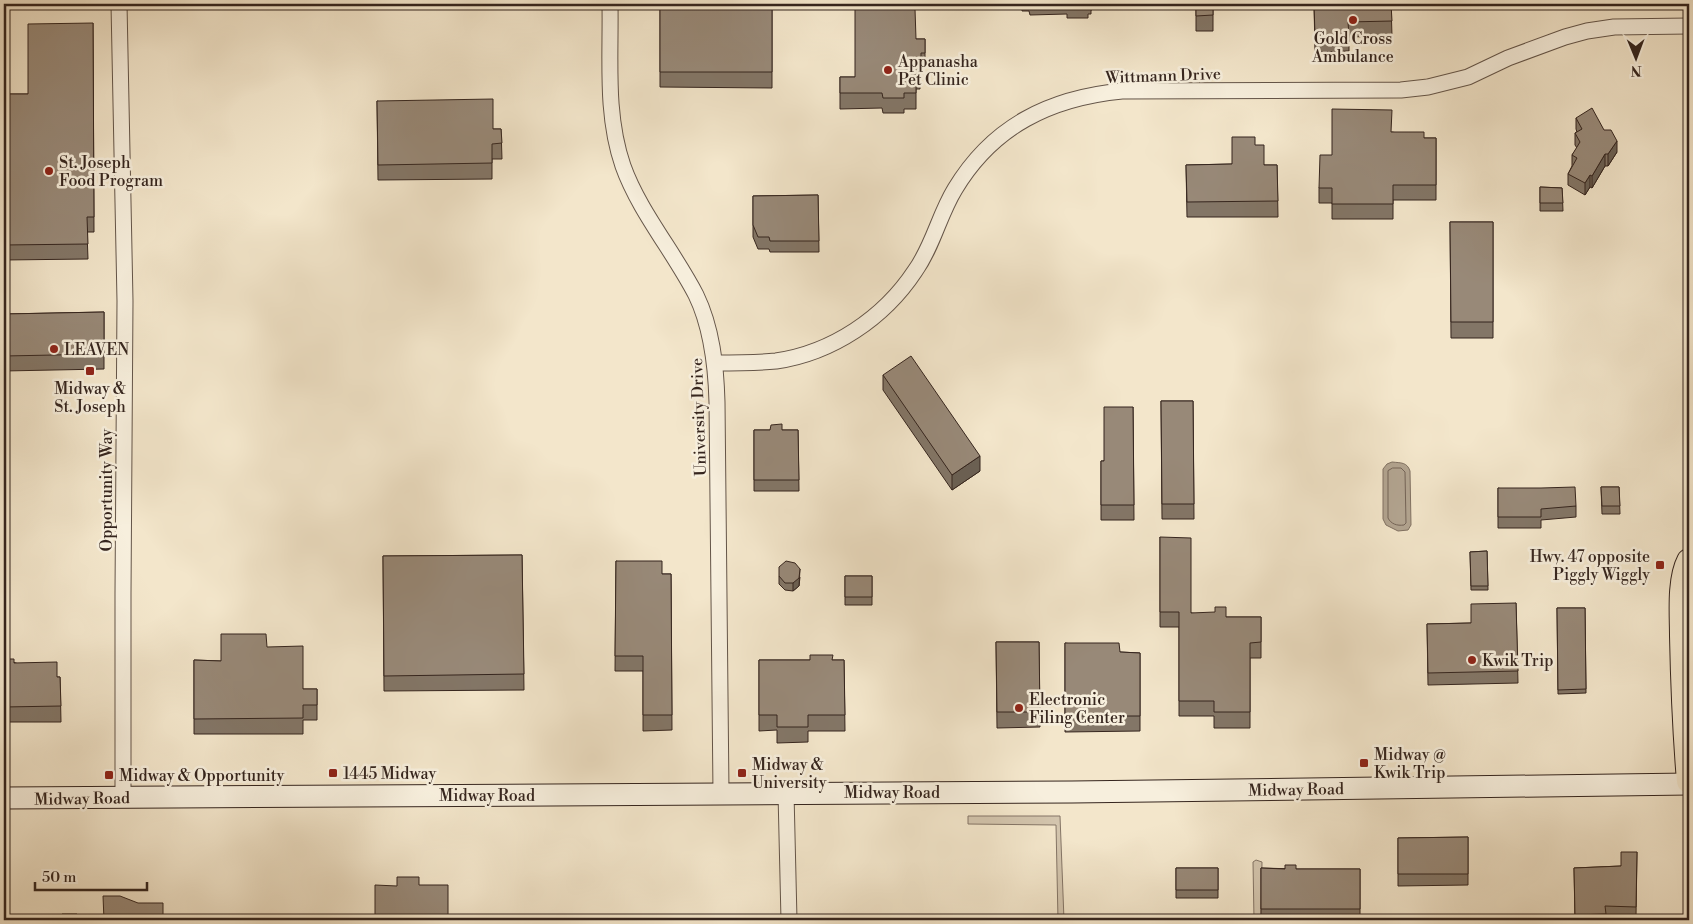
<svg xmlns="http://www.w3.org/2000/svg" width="1693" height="924" font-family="'Libre Bodoni',serif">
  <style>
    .green { fill: #d3c5ae; stroke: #847566 }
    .water { fill: #b2a490; stroke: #807162 }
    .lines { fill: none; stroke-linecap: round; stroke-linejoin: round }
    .shore { stroke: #746457; stroke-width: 1 }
    .street-casing { stroke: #645549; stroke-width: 17 }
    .secondary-casing { stroke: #35251e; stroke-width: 23 }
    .primary-casing { stroke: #35251e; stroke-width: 26 }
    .street { stroke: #f7efdd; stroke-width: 15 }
    .secondary { stroke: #f7efdd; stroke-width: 21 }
    .primary { stroke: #f3e6cb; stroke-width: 24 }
    .wall { fill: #837667; stroke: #35251e }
    .shaded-wall { fill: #6a6054; stroke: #35251e }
    .building { fill: #988978; stroke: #35251e }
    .poi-dot { fill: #8f2418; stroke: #f7efdd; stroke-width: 2 }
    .labels { text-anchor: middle; stroke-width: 5; stroke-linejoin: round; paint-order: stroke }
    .poi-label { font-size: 16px; fill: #35251e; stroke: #f7efdd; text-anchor: start }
    .street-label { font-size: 16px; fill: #35251e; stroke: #f7efdd }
  </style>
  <rect width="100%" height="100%" fill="#f3e6cb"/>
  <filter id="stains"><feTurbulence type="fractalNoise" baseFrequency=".004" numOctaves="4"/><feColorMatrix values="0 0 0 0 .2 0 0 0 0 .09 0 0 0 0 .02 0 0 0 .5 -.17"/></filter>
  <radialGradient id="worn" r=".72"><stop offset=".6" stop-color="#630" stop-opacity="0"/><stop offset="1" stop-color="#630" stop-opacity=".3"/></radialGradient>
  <!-- green -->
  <path class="green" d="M968 816H1060L1064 920H1058L1056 825 968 824Z
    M1256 860 1262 862 1261 920H1254L1253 862Z"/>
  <!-- water -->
  <path class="water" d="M1392 462C1401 463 1407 462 1410 471L1411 525 1408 530 1398 531 1386 525 1383 519V469L1387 464Z"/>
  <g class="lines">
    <!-- shore -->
    <path class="shore" d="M1393 468H1401L1405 472 1406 523 1404 525C1397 526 1391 524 1388 518V471Z"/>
    <!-- street casing -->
    <g class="street-casing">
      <path id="street" d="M119 4 125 301 123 594V797
        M610 4C611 58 605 114 623 166 639 211 674 252 696 295 712 328 716 366 717 402L721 793
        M715 363C735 363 755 363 776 361 832 353 884 318 915 271 933 246 939 215 955 189 993 126 1050 98 1122 91L1401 90 1428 87 1468 77 1508 58 1565 37 1587 31 1614 27 1689 26
        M786 793 789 920"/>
    </g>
    <!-- secondary casing -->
    <g class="secondary-casing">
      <path id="secondary" d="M4 798 1072 792 1689 784"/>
    </g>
    <!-- primary casing -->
    <g class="primary-casing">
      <path id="primary" d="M1689 561C1679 580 1682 615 1682 636 1683 685 1685 733 1689 781"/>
    </g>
    <!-- street -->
    <use href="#street" class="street"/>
    <!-- secondary -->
    <use href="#secondary" class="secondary"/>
    <!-- primary -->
    <use href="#primary" class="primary"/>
  </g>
  <!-- wall -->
  <path class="wall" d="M660 4H772V88L660 87Z
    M1022 4H1092V10H1091V14H1088V18H1067V14L1030 15 1029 11H1022Z
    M1182 4H1225V7H1213V31H1196V7H1182Z
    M1314 4H1391L1392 36 1349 37V51L1315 52Z
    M93 23 94 232H87L88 259 4 260V94H28Z
    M916 39H925V68H921V72H920V89H916V109H904V113H883L882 108 840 109V77H855Z
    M377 101 493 129H501L502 159H492V179L378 180Z
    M1576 118 1617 152 1608 166H1605L1592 188 1590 187 1585 195 1568 185V174L1572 166V155L1577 148 1575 145V133L1577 132 1576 129Z
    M1392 132 1424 138H1436V200H1393V219H1332V203H1319V188L1332 155Z
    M1255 145 1264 165H1277L1278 217H1187L1186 165 1232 164Z
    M1540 187 1562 188 1563 211H1540Z
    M818 195 819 252H770L769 249H758L753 237V196Z
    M1450 222H1493V338H1451Z
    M104 312V369L4 371V314Z
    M883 375 980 471 952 490 883 390Z
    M1161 401H1193L1194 519H1162Z
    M1133 407 1134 520H1101V461H1104Z
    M754 430H798L799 491H754Z
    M1601 487H1619L1620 514H1602Z
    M1498 488 1576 506V517L1541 520V528H1498Z
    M1160 537 1191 613 1226 617H1261V658H1250V728H1214V716H1179V627H1160Z
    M1487 551 1488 590H1471L1470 552Z
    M522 555 524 690 384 691 383 556Z
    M616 561 662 574H671L672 730 643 731V671H615Z
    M779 576 800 577 799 586 793 591 785 590 779 584Z
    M845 576H872V605H845Z
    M1516 603 1518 683 1428 685 1427 624 1471 623Z
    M1557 608H1585L1586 693 1558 694Z
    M996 642H1039L1040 727 997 728Z
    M1065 643 1120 652 1140 653V731L1065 732Z
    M267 647 303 689H317V720H303V734H194V660L221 661Z
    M4 659 57 677H60L61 722H4Z
    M759 660H844L845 731H808V742L777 743V730L759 731Z
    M1468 837V885L1398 886V838Z
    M1637 852 1636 916 1606 915V920H1575L1574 868 1621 866Z
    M1176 868H1218V898H1176Z
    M1261 868 1296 869H1360V920H1261Z"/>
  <!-- shaded-wall -->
  <path class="shaded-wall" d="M1617 141V152L1608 166V154Z
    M1605 154V166L1592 188V176Z
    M1590 175V187L1585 195V183Z
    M980 456V471L952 490V475Z
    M800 569 799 586 793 591V583Z"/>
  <!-- building -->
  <path class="building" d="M660 4H772V72H660Z
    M1196 4H1213V15L1196 16Z
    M1314 4H1391L1392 21 1348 22 1349 36H1315Z
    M855 9H915L916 39H925V53H921V57H920V74H916V93H904V98H883L882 93H840V77H855Z
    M93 23 94 217H87L88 244 4 245V94H28V24Z
    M493 99V129H501L502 143 492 144V163L378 165 377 101Z
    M1592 108 1604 130H1611L1617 141 1608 154H1605L1592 176 1590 175 1585 183 1568 174 1577 158 1572 155 1580 142 1575 133 1582 129 1576 118Z
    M1332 109 1392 110 1391 132H1424V138H1436V185H1393V204H1332V188H1319L1320 155H1332Z
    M1232 137H1255V145H1264V165H1277L1278 201 1187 202 1186 165 1232 164Z
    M1540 187 1562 188 1563 203H1540Z
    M818 195 819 241H770L769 237H758L753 225V196Z
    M1450 222H1493V322H1451Z
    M104 312V354L4 356V314Z
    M911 356 980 456 952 475 883 375Z
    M1161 401H1193L1194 504H1162Z
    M1104 407H1133L1134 505H1101V461H1104Z
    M782 424V430H798L799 480H754V430H770L771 425Z
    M1575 487 1576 506 1541 509V517H1498V488H1541Z
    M1601 487H1619L1620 506H1602Z
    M1160 537 1191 538V613L1215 612V607H1226V617H1261V642L1250 643V712H1214V701H1179V612H1160Z
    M1487 551 1488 586H1471L1470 552Z
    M522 555 524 674 384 676 383 556Z
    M616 561H662V574H671L672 715H643V656H615Z
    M786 561 795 563 800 569 799 578 793 583H785L779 576V567Z
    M845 576H872V597H845Z
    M1516 603 1518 671 1428 673 1427 624 1471 623V604Z
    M1557 608H1585L1586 689 1558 690Z
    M221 634H266L267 647 303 646V689H317V705H303V718L194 719V660L221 661Z
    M996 642H1039L1040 712H997Z
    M1065 643H1119L1120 652 1140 653V716H1065Z
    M810 655H833L832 660H844L845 715H808V727H777V715H759V660H810Z
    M4 659H14V663L57 662V677H60L61 706 4 707Z
    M1468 837V874H1398V838Z
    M1621 852H1637L1636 907 1605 906 1606 914 1575 915 1574 868 1621 866Z
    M1285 865H1296V869H1360V909H1261V868L1285 869Z
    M1176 868H1218V890H1176Z
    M397 877H419V885H448V920H375V885L397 886Z
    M103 896H120L138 903H163V920H104Z
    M62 914H77V920H62Z"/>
  <!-- markers -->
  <g class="poi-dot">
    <circle cx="1353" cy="20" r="5"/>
    <circle cx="888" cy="70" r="5"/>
    <circle cx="49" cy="171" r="5"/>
    <circle cx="54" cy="349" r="5"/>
    <rect x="85" y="366" width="10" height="10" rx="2.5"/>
    <rect x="1655" y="560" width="10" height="10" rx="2.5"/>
    <circle cx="1472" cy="660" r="5"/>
    <circle cx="1019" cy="708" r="5"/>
    <rect x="1359" y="758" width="10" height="10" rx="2.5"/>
    <rect x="328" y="768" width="10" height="10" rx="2.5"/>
    <rect x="737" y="768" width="10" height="10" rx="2.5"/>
    <rect x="104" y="770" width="10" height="10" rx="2.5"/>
  </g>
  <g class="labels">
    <!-- poi labels -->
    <g class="poi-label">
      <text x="1353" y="44" text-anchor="middle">Gold Cross<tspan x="1353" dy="18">Ambulance</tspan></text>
      <text x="898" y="67">Appanasha<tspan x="898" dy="18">Pet Clinic</tspan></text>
      <text x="59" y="168">St. Joseph<tspan x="59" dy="18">Food Program</tspan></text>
      <text x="64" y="355">LEAVEN</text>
      <text x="90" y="394" text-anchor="middle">Midway &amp;<tspan x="90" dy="18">St. Joseph</tspan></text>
      <text x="1650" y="562" text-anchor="end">Hwy. 47 opposite<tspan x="1650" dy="18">Piggly Wiggly</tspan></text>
      <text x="1482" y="666">Kwik Trip</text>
      <text x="1029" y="705">Electronic<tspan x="1029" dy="18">Filing Center</tspan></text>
      <text x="1374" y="760">Midway @<tspan x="1374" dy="18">Kwik Trip</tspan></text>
      <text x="752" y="770">Midway &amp;<tspan x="752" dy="18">University</tspan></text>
      <text x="343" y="779">1445 Midway</text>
      <text x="119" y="781">Midway &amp; Opportunity</text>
    </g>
    <!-- street labels -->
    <g class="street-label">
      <text transform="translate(1163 75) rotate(-2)" y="6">Wittmann Drive</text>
      <text transform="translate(698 417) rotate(-92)" y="6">University Drive</text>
      <text transform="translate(106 490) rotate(-90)" y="6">Opportunity Way</text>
      <text transform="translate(1296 789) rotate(-1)" y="6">Midway Road</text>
      <text x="892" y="798">Midway Road</text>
      <text x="487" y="801">Midway Road</text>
      <text transform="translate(82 798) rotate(-1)" y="6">Midway Road</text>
    </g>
  </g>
  <!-- margin -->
  <rect width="1693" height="924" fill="none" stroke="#f3e6cb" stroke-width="20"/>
  <rect x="5" y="5" width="1683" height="914" fill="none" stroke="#35251e" stroke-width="2.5"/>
  <rect x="10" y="10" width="1673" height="904" fill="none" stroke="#35251e"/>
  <!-- north arrow -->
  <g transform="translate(1636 58) rotate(179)" stroke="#f7efdd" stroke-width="4" paint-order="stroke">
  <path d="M0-4L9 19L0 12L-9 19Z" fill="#35251e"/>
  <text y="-8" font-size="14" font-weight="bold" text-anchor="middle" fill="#35251e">N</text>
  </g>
  <!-- scale -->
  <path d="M35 882v8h112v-8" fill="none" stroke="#35251e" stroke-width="2.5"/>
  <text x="42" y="882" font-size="15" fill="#35251e" stroke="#f7efdd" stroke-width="4" paint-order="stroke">50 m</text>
  <rect width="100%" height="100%" filter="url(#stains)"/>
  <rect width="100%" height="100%" fill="url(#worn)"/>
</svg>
